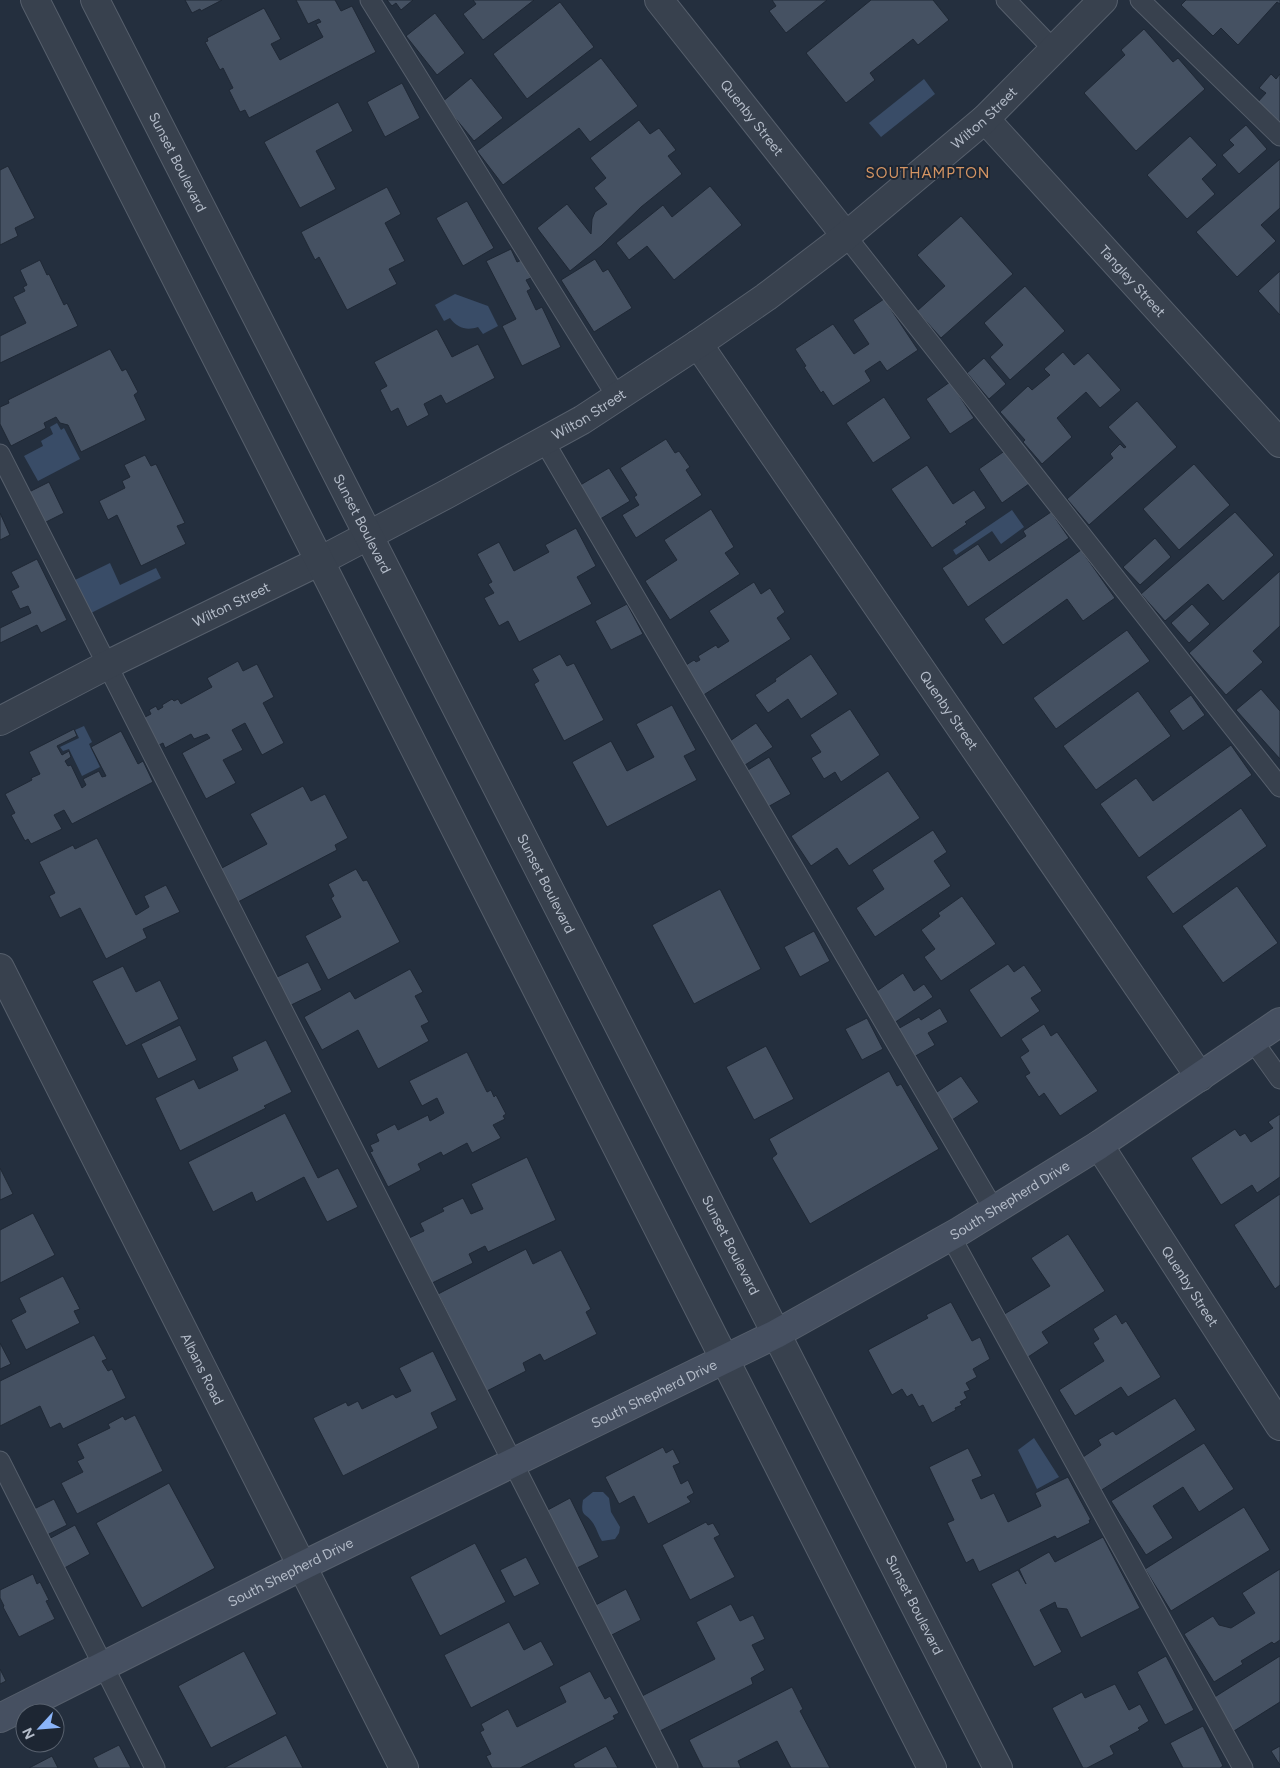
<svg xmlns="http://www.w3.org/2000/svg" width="1280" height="1768" font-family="Figtree,sans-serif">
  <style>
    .water { fill: #394c67 }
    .building { fill: #455162; stroke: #1f2835 }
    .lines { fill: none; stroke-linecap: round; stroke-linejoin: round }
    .service-casing { stroke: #565f6c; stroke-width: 21 }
    .minor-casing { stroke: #565f6c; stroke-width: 30 }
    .tertiary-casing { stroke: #565f6c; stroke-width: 30 }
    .secondary-casing { stroke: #565f6c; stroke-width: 30 }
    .service { stroke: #38414e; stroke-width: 19 }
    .minor { stroke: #38414e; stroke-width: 28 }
    .tertiary { stroke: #38414e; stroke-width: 28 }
    .secondary { stroke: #465061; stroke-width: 28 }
    .labels { text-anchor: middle; stroke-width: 4; stroke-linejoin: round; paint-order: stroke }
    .street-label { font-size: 14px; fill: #b4bcc9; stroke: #1d2633 }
    .neighbourhood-label { font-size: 15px; letter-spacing: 1px; fill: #d59563; stroke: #1d2633 }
  </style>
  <rect width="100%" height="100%" fill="#242f3e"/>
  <!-- water -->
  <path class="water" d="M924 79 935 94 881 137 869 123Z
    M455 294 488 306 498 326 483 334 478 327C467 331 457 328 450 318L444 321 435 305Z
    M57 423 61 430 64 428 80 459 38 481 24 456 43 446 41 441 53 434 50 427Z
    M1012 510 1024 527 1001 544 992 531 956 555 953 550Z
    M110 563 120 585 156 568 161 578 91 613 75 580Z
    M84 726 92 742 89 744 100 767 82 776 69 749 63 751 60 747 79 738 75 730Z
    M1034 1438 1059 1477 1037 1489 1018 1450Z
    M593 1492H603L609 1498 611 1512 620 1527 619 1533 615 1539 602 1541C598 1535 597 1529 593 1523 586 1512 580 1518 583 1500Z"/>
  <!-- building -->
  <path class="building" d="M185 0H222L201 11 200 9 192 13Z
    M296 0H335L341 11 352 6 376 52 249 118 245 110 240 112 229 90 233 88 223 68 220 70 205 42 208 41 207 38 264 8 281 39 271 44 280 60 323 37 316 24 321 22 319 19 308 24Z
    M387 0H413L401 10 396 3 392 6Z
    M473 0H534L483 40 463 14 476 4Z
    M772 0H827L786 33 769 11 776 6Z
    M871 0H933L949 20 918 45 913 39 870 73 875 80 846 103 806 53Z
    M1186 0H1280V4L1277 2 1238 45 1221 28 1213 36 1181 5Z
    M560 2 594 47 527 99 493 54Z
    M435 13 465 53 437 75 406 36Z
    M1144 29 1173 62 1178 58 1205 89 1136 151 1084 93 1125 55 1121 50Z
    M601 58 638 106 590 142 579 128 503 185 477 151Z
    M1271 74 1276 79 1280 74V126L1256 104 1266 93 1259 88Z
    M471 78 503 118 474 141 442 102Z
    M402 83 420 118 385 137 367 102Z
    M338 102 353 131 316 151 336 189 300 208 264 142Z
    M639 120 650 134 659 128 676 150 668 156 682 174 641 207 601 246 570 271 537 228 567 204 591 234 592 219 595 212 607 204 594 188 606 178 590 158Z
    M1246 125 1267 149 1239 174 1222 155 1234 145 1229 140Z
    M1190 136 1217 165 1202 179 1215 194 1187 219 1147 175Z
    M1280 159V208L1261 225 1276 241 1237 277 1196 232Z
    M8 166 35 218 15 228 18 236 0 245V170Z
    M710 186 742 225 674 280 647 246 629 260 616 243 663 205 672 217Z
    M387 187 401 214 385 223 405 261 389 269 397 284 347 310 319 257 315 260 301 232Z
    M467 201 494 248 463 266 436 218Z
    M961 216 1013 274 941 338 917 311 945 286 917 255Z
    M511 249 517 262 522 260 531 278 526 280 531 289 527 291 536 310 542 307 561 347 522 366 502 326 516 319 486 261Z
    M595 259 603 272 608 269 632 308 594 332 561 280Z
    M40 260 47 275 49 274 64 305 67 303 78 326 0 363V336L26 323 13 297 25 291 23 287 27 285 20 270Z
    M1280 271V315L1258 291Z
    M1025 286 1065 331 1010 380 990 357 1003 345 984 323Z
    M884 299 918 350 887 371 880 361 865 371 871 381 833 406 823 391 821 393 804 367 806 366 795 349 833 324 854 354 869 344 853 320Z
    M437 329 452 357 478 344 495 378 446 404 441 395 424 404 429 415 407 427 398 408 391 412 380 390 387 386 374 362Z
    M110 349 122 371 126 369 138 392 134 395 146 420 81 452 68 425 60 423 56 417 44 423 46 428 11 446 0 424V407L9 403 8 400Z
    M1063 352 1074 365 1088 353 1121 390 1100 408 1086 392 1057 418 1072 437 1042 464 1023 442 1025 440 1000 412 1028 386 1032 390 1050 375 1044 369Z
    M984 358 1006 384 989 399 967 373Z
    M950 382 974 418 950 434 926 399Z
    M884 397 911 438 873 463 846 423Z
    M1137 401 1177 447 1089 525 1067 499 1113 458 1110 454 1120 444 1124 448 1126 447 1108 427Z
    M666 439 675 453 679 451 690 467 686 470 702 495 636 538 622 515 639 505 634 497 637 495 620 468Z
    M1006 450 1029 484 1002 503 979 469Z
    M145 455 151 466 156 464 185 523 177 526 186 544 141 566 117 515 108 520 99 501 125 488 122 481 130 477 124 465Z
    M1194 464 1230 505 1179 550 1143 509Z
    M927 465 953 504 974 490 986 508 965 522 967 524 932 548 891 489Z
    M609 468 630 501 597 521 577 487Z
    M49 482 64 513 40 525 25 494Z
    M711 509 734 547 725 553 740 574 670 620 645 581 677 560 664 540Z
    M1051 512 1069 538 968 607 942 568 978 544 989 561 1026 536 1023 531Z
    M1235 512 1274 555 1223 601 1208 584 1165 621 1141 594Z
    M0 513 10 535 0 540Z
    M576 528 596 566 577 577 592 604 519 642 508 621 499 626 484 598 494 593 488 584 492 582 477 554 499 542 514 571 549 552 545 545Z
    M1155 538 1171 557 1140 585 1123 567Z
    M1081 550 1115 598 1083 621 1067 599 1003 645 984 619Z
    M37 559 67 620 41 633 37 625 0 643V628L31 613 28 606 20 609 11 591 19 587 11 572Z
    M1280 571V626L1253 651 1263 662 1226 695 1189 653Z
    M754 582 761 594 770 588 785 612 777 618 791 639 702 696 685 670 688 668 686 665 694 660 696 662 700 660 698 656 716 645 718 648 729 641 709 611Z
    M627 604 643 634 611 650 595 621Z
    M1192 604 1210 624 1189 643 1171 623Z
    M1127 630 1150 661 1056 729 1033 698Z
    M560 654 567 666 574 663 604 720 564 741 534 684 539 681 532 669Z
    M811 654 838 694 801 719 788 699 768 713 755 695 776 681 775 679Z
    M238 661 243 671 257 664 274 697 263 703 284 743 262 755 245 723 232 730 243 750 223 760 236 783 206 799 182 753 210 738 207 734 194 739 191 734 165 748 163 743 157 746 143 718 151 714 149 710 156 706 158 710 163 707 162 705 172 699 174 701 178 699 181 704 212 687 207 678Z
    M1261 689 1280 711V759L1236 710Z
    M1138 691 1171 736 1096 790 1063 746Z
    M1191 695 1205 715 1183 731 1169 711Z
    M672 705 696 750 684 756 697 780 607 827 572 762 611 741 627 771 654 757 636 724Z
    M850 709 880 755 841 782 835 772 824 779 811 758 821 752 810 735Z
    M756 723 773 747 745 765 730 741Z
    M74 729 77 736 57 746 62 755 69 751 71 757 65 761 68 766 71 765 82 788 86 785 83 779 99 771 102 777 106 776 91 747 121 731 138 764 143 761 153 782 72 824 64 810 54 815 62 829 31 844 28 839 25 841 11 815 15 813 5 794 32 780 31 778 40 774 29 752Z
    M1231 745 1252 775 1139 858 1100 804 1136 778 1153 801Z
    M769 757 791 794 764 809 743 773Z
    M888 771 920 818 849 866 837 848 811 866 791 836Z
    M303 786 311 801 325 794 348 838 335 845 337 850 238 902 220 869 267 844 250 814Z
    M1241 808 1267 846 1173 914 1146 877Z
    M933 830 947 852 934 861 951 886 875 937 856 908 884 889 872 870Z
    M97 838 136 915 149 907 144 896 166 885 180 912 143 929 147 938 106 959 80 908 60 918 49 896 55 893 39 862 73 845 75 849Z
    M356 869 363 881 367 880 400 942 328 980 305 936 341 917 331 898 334 896 328 884Z
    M1237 886 1278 943 1223 983 1182 926Z
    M720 889 761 969 694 1004 652 925Z
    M962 896 996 944 941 981 924 957 935 949 921 930 940 916 938 913Z
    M814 931 830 961 800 977 784 947Z
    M308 962 322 990 285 1008 271 980Z
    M1008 964 1014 972 1024 965 1042 991 1031 998 1040 1011 1001 1038 969 990Z
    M123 966 136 992 160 980 179 1019 126 1046 92 981Z
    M410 969 423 992 415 996 429 1022 421 1026 429 1041 378 1069 358 1030 322 1050 304 1017 350 991 355 999Z
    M903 973 914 991 924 984 933 997 894 1023 874 993Z
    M940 1008 948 1022 928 1033 935 1045 912 1058 896 1030 919 1017 921 1020Z
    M867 1018 883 1049 862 1060 845 1029Z
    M1044 1024 1051 1036 1057 1032 1098 1091 1060 1116 1044 1093 1039 1097 1025 1076 1030 1073 1020 1057 1029 1051 1021 1039Z
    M180 1025 197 1060 158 1079 141 1044Z
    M266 1040 292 1092 264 1106 266 1108 180 1151 155 1098 194 1079 199 1089 238 1070 232 1057Z
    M766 1046 794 1099 754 1120 726 1067Z
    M467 1052 487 1092 491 1090 494 1097 496 1095 506 1114 503 1116 505 1119 493 1125 501 1138 472 1153 467 1143 443 1156 441 1152 418 1164 421 1170 388 1187 370 1152 373 1151 370 1145 379 1141 376 1134 395 1124 398 1130 428 1115 430 1121 444 1113 437 1098 422 1106 409 1081Z
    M889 1071 897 1086 901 1084 939 1149 810 1224 772 1158 777 1154 769 1139Z
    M961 1076 979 1102 952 1120 934 1094Z
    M285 1113 318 1178 338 1168 358 1207 327 1222 304 1177 256 1202 252 1192 213 1212 188 1162Z
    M1280 1114V1177L1257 1193 1252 1185 1221 1205 1191 1158 1235 1129 1240 1136 1245 1133 1251 1142 1273 1128 1268 1122Z
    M527 1157 556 1220 488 1252 485 1246 469 1254 473 1263 430 1284 409 1238 424 1231 420 1223 444 1211 442 1208 463 1198 471 1214 483 1209 471 1184Z
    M0 1168 13 1194 0 1200Z
    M1280 1194V1285L1275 1289 1234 1225Z
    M33 1213 55 1255 0 1283V1230Z
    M1068 1234 1105 1291 1042 1332 1049 1343 1025 1359 998 1318 1050 1286 1031 1258Z
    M526 1249 533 1264 561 1250 591 1309 586 1312 597 1334 544 1361 540 1354 523 1363 526 1371 483 1393 460 1348 464 1346 438 1294Z
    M63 1276 80 1309 74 1311 80 1323 26 1350 11 1320 26 1312 19 1298Z
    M951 1302 972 1341 980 1337 990 1359 973 1369 977 1377 966 1383 970 1390 964 1392 967 1398 960 1402 962 1405 955 1408 956 1410 932 1423 923 1405 919 1407 912 1394 907 1397 902 1389 892 1395 868 1350 928 1318 926 1315Z
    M1116 1314 1122 1324 1126 1321 1161 1377 1128 1397 1121 1387 1075 1416 1059 1390 1104 1361 1093 1343 1099 1339 1093 1329Z
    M94 1335 107 1359 102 1361 108 1371 112 1369 126 1398 63 1429 60 1423 50 1428 40 1406 0 1426V1381Z
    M0 1343 11 1364 0 1369Z
    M433 1351 457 1400 431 1413 438 1428 343 1476 313 1418 346 1402 348 1406 358 1401 362 1409 393 1394 396 1398 411 1391 399 1368Z
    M1175 1398 1196 1430 1100 1491 1080 1459 1101 1445 1098 1440 1113 1431 1116 1435Z
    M135 1415 163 1471 77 1514 61 1483 83 1472 77 1461 84 1458 77 1444 110 1428 108 1424 123 1416 125 1420Z
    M1204 1443 1234 1489 1199 1512 1183 1487 1153 1506 1173 1538 1146 1555 1111 1501Z
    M663 1447 666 1453 673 1449 680 1463 673 1466 681 1484 688 1480 694 1493 687 1497 691 1502 648 1524 634 1496 619 1504 605 1477Z
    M968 1448 982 1476 972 1480 981 1499 994 1493 1008 1522 1041 1506 1035 1493 1068 1477 1091 1520H1089L1090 1523 1057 1539 1055 1536 979 1572 973 1559 966 1563 947 1523 954 1520 929 1467Z
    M169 1483 215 1568 142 1608 96 1523Z
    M570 1498 599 1557 573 1570 544 1512Z
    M54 1499 67 1525 41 1538 28 1512Z
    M1244 1507 1270 1550 1171 1611 1145 1569Z
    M706 1522 708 1525 713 1523 720 1535 714 1538 735 1577 690 1600 662 1545Z
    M75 1525 90 1554 59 1571 43 1542Z
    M1103 1537 1140 1608 1081 1638 1067 1609 1057 1608 1055 1602 1040 1610 1062 1652 1034 1667 991 1584 1018 1570 1026 1584 1019 1569 1049 1552 1055 1562Z
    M475 1543 506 1602 440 1636 410 1577Z
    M526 1557 540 1584 514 1597 500 1570Z
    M1280 1569V1640L1274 1644 1272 1642 1241 1661 1243 1664 1214 1682 1184 1634 1213 1616 1219 1625 1231 1628 1255 1613 1242 1593Z
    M33 1574 37 1584 40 1582 49 1600 46 1601 55 1619 19 1637 3 1607 4 1606 0 1598V1590Z
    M626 1589 641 1620 606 1638 590 1608Z
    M731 1604 740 1621 753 1615 765 1639 752 1645 765 1670 751 1678 753 1684 656 1733 638 1698 715 1659 696 1622Z
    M509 1622 524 1650 541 1641 554 1665 471 1708 444 1655Z
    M244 1651 277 1714 211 1748 178 1686Z
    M1166 1656 1194 1710 1165 1725 1137 1672Z
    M1280 1656V1702L1234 1731 1213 1698Z
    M0 1669 6 1681 0 1684Z
    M590 1671 605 1699 610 1696 619 1713 613 1716 615 1719 520 1768H492L486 1756 491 1754 480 1732 484 1730 481 1724 508 1709 517 1727 566 1702 559 1687Z
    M1115 1684 1129 1710 1140 1704 1149 1721 1138 1728 1140 1730 1110 1746 1114 1754 1087 1768H1083L1052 1708 1082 1692 1085 1698Z
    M792 1687 803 1709 800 1711 830 1768H791L777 1741 738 1761 741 1768H703L689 1740Z
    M1203 1726 1223 1766 1220 1768H1183L1170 1743Z
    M286 1735 303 1768H224Z
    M119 1745 131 1768H98L93 1758Z
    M606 1746 618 1768H575L573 1764Z
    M1280 1746V1765L1271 1751Z
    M52 1756 58 1768H29Z"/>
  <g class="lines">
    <!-- service casing -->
    <g class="service-casing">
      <path id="service" d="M370 0 617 397
        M1006 0 1054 50
        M1140 0 1280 136
        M846 236 1280 787
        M544 441 994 1210
        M0 454 668 1768
        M1253 1041 1280 1079
        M951 1237 1243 1768
        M0 1461 155 1768"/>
    </g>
    <!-- minor casing -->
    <g class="minor-casing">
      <g id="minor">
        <path id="s1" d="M659 0 846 236"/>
        <path id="s2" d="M985 119 1280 443"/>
        <path id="s3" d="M698 344 1200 1077"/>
        <path id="s4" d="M0 721 107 665 318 562 445 495 582 420 698 344 766 297 846 236 985 119 1103 0"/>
        <path id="s5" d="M0 968 404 1768"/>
        <path id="s6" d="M1099 1145 1280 1426"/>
      </g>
    </g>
    <!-- tertiary casing -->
    <g class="tertiary-casing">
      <g id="tertiary">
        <path d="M35 0 932 1768"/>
        <path id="s7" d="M95 0 998 1768"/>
      </g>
    </g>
    <!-- secondary casing -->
    <g class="secondary-casing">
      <g id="secondary">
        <path id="s8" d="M0 1718 302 1566 776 1334 960 1231 1099 1145 1280 1022"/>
      </g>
    </g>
    <!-- service -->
    <use href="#service" class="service"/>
    <!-- minor -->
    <use href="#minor" class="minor"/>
    <!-- tertiary -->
    <use href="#tertiary" class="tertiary"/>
    <!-- secondary -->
    <use href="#secondary" class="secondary"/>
  </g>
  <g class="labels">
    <!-- street labels -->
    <g class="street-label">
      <text dy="5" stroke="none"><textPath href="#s1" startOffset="150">Quenby Street</textPath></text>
      <text dy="5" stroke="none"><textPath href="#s4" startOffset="1159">Wilton Street</textPath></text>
      <text dy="5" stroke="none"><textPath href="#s7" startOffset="182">Sunset Boulevard</textPath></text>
      <text dy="5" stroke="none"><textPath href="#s2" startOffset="219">Tangley Street</textPath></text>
      <text dy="5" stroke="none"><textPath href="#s4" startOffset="664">Wilton Street</textPath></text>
      <text dy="5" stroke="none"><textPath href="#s7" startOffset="588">Sunset Boulevard</textPath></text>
      <text dy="5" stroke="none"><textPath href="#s4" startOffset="259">Wilton Street</textPath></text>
      <text dy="5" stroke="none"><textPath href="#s3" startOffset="444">Quenby Street</textPath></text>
      <text dy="5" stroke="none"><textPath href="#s7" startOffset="992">Sunset Boulevard</textPath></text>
      <text dy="5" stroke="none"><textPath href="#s8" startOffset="1135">South Shepherd Drive</textPath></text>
      <text dy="5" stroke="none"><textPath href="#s7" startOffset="1398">Sunset Boulevard</textPath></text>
      <text dy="5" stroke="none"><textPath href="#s6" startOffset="168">Quenby Street</textPath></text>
      <text dy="5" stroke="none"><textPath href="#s5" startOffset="449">Albans Road</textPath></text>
      <text dy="5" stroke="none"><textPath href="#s8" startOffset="730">South Shepherd Drive</textPath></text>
      <text dy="5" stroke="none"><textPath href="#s8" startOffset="325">South Shepherd Drive</textPath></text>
      <text dy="5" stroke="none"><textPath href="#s7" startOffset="1802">Sunset Boulevard</textPath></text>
    </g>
    <!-- neighbourhood labels -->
    <g class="neighbourhood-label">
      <text x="928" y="178">SOUTHAMPTON</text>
    </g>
  </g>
  <!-- north arrow -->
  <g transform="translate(40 1728) rotate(244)"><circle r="24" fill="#1d2633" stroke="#59626f"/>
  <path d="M0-4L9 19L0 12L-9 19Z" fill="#8ab4f8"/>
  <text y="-8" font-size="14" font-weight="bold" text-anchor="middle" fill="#b4bcc9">N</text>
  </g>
</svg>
